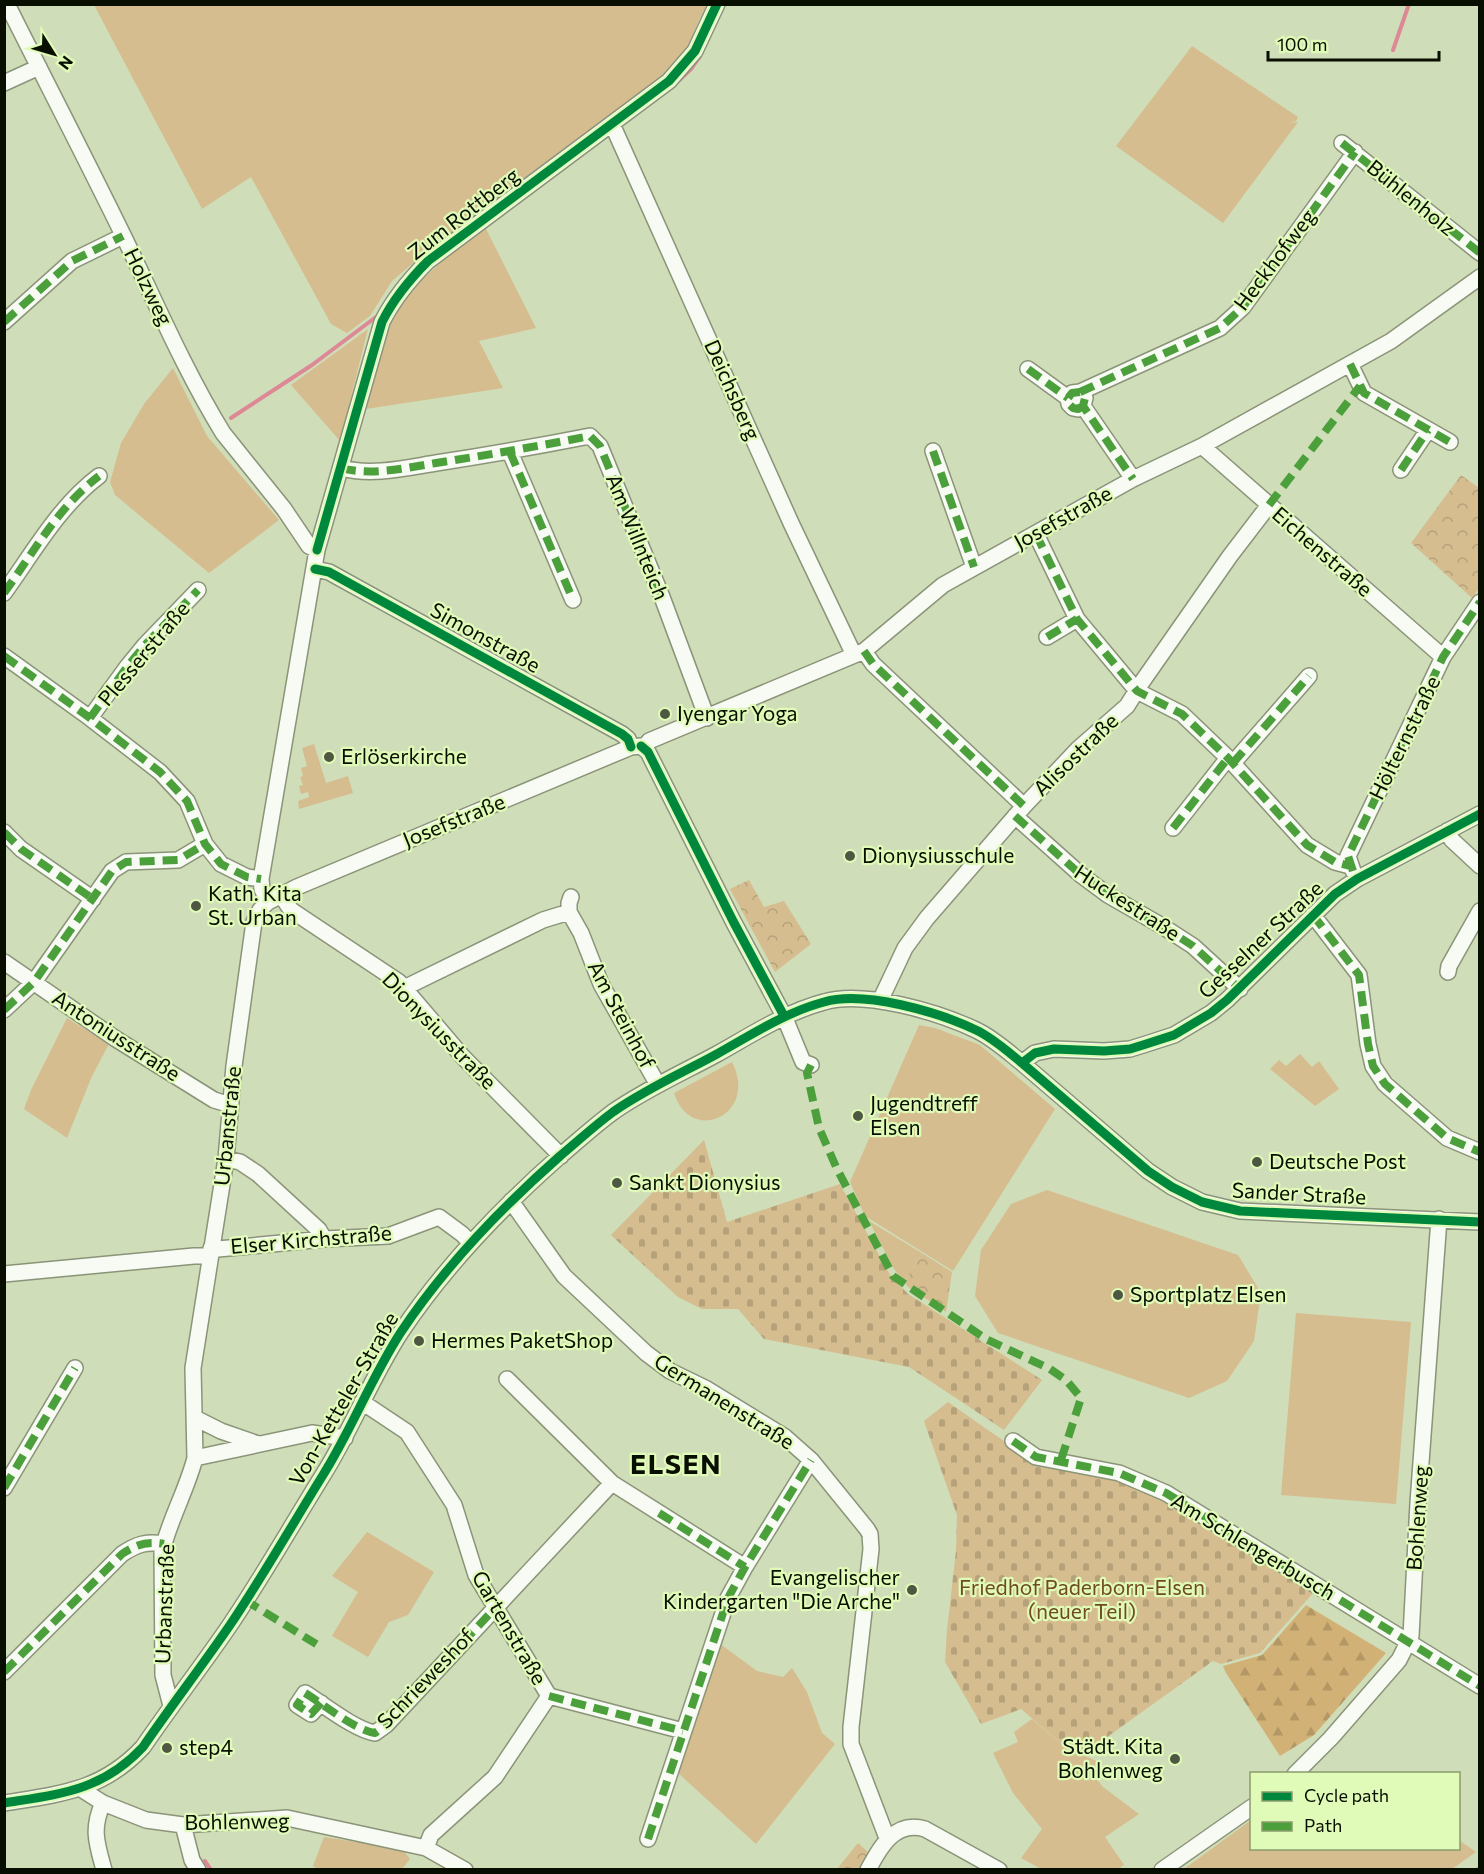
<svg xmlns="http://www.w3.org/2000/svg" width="1484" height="1874" font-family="Commissioner,sans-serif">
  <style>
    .green { fill: #d5bd8f }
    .forest { fill: url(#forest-firs) }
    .cemetery { fill: url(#cemetery-stones) }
    .park { fill: url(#park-crowns) }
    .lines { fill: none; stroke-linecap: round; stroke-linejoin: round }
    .stream { stroke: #dc8895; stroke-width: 4 }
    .minor-casing { stroke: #8a9478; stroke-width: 18 }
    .minor { stroke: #f8faf4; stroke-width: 15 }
    .quiet { stroke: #4ca03c; stroke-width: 8; stroke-dasharray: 15 8; stroke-linecap: butt }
    .cycleway-casing { stroke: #e0fab7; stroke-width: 13 }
    .cycleway { stroke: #00873e; stroke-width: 9 }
    .poi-dot { fill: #4e5741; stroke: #e0fab7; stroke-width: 2 }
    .labels { text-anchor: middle; stroke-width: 4.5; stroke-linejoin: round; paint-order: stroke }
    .street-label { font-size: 21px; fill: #080f00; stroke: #e0fab7 }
    .poi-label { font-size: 21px; fill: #080f00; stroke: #e0fab7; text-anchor: start }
    .park-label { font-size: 21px; fill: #704a22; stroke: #e0fab7 }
    .district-label { font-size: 27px; font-weight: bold; letter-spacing: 1.5px; fill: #080f00; stroke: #e0fab7 }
  </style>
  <defs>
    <pattern id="forest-firs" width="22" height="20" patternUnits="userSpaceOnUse" patternTransform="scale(1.5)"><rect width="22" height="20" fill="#d2b176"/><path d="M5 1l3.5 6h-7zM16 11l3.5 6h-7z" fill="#b39764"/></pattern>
    <pattern id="cemetery-stones" width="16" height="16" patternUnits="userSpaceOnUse" patternTransform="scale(1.5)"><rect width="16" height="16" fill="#d5bd8f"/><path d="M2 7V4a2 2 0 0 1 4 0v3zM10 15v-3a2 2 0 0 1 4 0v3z" fill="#b5a17a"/></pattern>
    <pattern id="park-crowns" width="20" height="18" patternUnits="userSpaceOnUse" patternTransform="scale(1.5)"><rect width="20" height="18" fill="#d5bd8f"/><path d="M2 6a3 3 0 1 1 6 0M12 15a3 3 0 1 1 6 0" fill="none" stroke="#b5a17a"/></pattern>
  </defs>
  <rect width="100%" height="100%" fill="#d0ddb9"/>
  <!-- green -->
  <path class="green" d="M94 5H707L698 22 687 50 665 76 433 246 392 281 370 316 347 333 331 324 251 177 202 209Z
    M1192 46 1298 117 1296 121 1289 123 1298 122 1223 223 1116 146Z
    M485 227 536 328 479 341 503 388 366 409C375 379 383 337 397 311 412 282 459 248 485 227Z
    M368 329 340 441 291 385Z
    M173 368 207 436 279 520 209 573 115 495 110 482 121 443 144 404Z
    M314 744 326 783 348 776 353 793 299 809 298 801 309 797 308 792 301 794 299 786 303 785 300 777 303 776 301 768 307 766 302 748Z
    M67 1018 109 1044 92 1076 67 1138 24 1109 31 1090Z
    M919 1025 935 1028 980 1045 1055 1109 953 1271 865 1216 850 1182Z
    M1300 1054 1312 1067 1319 1061 1339 1089 1315 1106 1270 1069 1279 1060 1286 1066Z
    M732 1062C759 1115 691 1146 674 1093Z
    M1047 1190 1238 1255 1261 1293 1254 1341 1227 1381 1189 1398 998 1333 975 1296 981 1250 1011 1204Z
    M869 1221 922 1253 904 1282 894 1269Z
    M1296 1313 1411 1322 1396 1504 1281 1495Z
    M367 1532 434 1572 408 1615 389 1622 368 1657 332 1636 358 1592 332 1576Z
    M719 1643 757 1671 783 1677 792 1668 807 1692 822 1733 835 1744 756 1844 678 1773Z
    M1032 1719 1078 1758 1083 1755 1101 1763 1092 1773 1103 1787 1139 1814 1105 1837 1124 1865 1118 1869H1041L1021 1858 1042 1829 1013 1793 993 1753 1018 1742 1014 1732Z
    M1251 1820 1252 1848H1458L1459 1840 1476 1852 1452 1869H1184Z
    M324 1837 402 1849 410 1859 402 1869 319 1870 313 1866Z"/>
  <!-- forest -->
  <path class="forest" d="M1306 1605 1386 1653 1314 1735 1280 1756 1226 1673 1223 1666 1262 1655Z"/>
  <!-- cemetery -->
  <path class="cemetery" d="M704 1140 727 1222 840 1184 890 1275 908 1294 1042 1380 1004 1430 909 1367 764 1339 738 1309H702L678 1297 611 1235Z
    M948 1402 1041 1467 1120 1480 1166 1500 1314 1592 1260 1653 1221 1664 1213 1661 1078 1758 1021 1709 981 1724 945 1662 947 1630 956 1551 957 1515 924 1421Z"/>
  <!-- park -->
  <path class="park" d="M1461 475 1479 488V588L1472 598 1411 543Z
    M749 880 764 907 784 901 811 944 775 972 730 889Z
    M922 1253 952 1272 946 1312 908 1287 904 1282Z
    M858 1843 868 1852 859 1869H837Z"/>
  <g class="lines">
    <!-- stream -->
    <path class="stream" d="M1393 50 1409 4
      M673 86 691 69 700 56
      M231 418 312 365 380 314
      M205 1861 211 1870
      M1477 1870 1480 1868"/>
    <!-- minor casing -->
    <g class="minor-casing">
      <path id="minor" d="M7 4C46 82 86 159 124 237 156 303 185 371 223 433L284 509 309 546 317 550
        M4 83 39 67
        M612 124 791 523 854 655
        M1342 143 1480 253
        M4 322 72 261 123 236
        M1350 364 1364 393 1450 442
        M1028 369 1068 398
        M1080 392 1220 328 1243 307 1355 152
        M1083 406 1078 409 1073 408 1069 404 1068 398 1072 393 1080 392 1085 398 1083 406 1133 479
        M1202 446 1443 657
        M933 451 974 567
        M510 452 573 600
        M341 468C372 476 405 468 436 463 488 455 539 446 590 436L600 446 662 597 707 718
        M1401 470 1428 430
        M1036 534 1077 619 1137 691 1182 714 1228 758 1307 845 1335 862 1350 866
        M315 569 329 572 622 734 628 739 631 747
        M4 593C33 553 59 506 99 476
        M1047 637 1077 619
        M864 651 873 664 1024 806
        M4 656 90 718 160 772 187 801 205 844 221 864 247 877 261 879
        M90 718 127 667 145 645 198 590
        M644 748 649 741 864 651 943 585 1133 479 1202 446 1391 341 1480 277
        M1233 763 1309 676
        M1015 816 1081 875 1108 895 1162 926 1193 946 1240 989
        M1173 828 1228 758
        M1447 831 1452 840 1480 866
        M4 832 21 849 93 899
        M1353 871 1348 856 1443 657 1480 602
        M281 895 291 910 399 982 463 1057 561 1156
        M571 897 569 903V912L581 933 601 984 658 1085
        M268 902 262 889 261 879 317 550 382 322C394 298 409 280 428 261L669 81 695 51 717 4
        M1313 915 1359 975 1368 1044 1373 1066 1385 1084 1447 1138 1480 1152
        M4 962 116 1039 214 1100 224 1103 231 1102
        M1448 972 1449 966 1480 911
        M404 988 543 920 569 912
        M880 1001 905 948 927 918 1024 806 1078 749 1127 706 1142 682 1230 556 1269 505
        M4 1010 34 982 112 871 126 862 178 860 205 844
        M1022 1063 1035 1053 1054 1049 1104 1051 1130 1049 1143 1045 1174 1035 1211 1013 1227 1000 1335 894 1357 879 1480 814
        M226 1159 240 1162 258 1174 319 1230 324 1239
        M511 1201 564 1276 646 1353 670 1371 705 1388 785 1437 811 1460 867 1529 870 1534 871 1549 851 1727V1744L887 1838
        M211 1248 218 1249 324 1239 388 1236 439 1217 462 1234 471 1243
        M4 1274 194 1256H210
        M507 1379 612 1483 745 1567
        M362 1402 407 1432 454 1505 476 1575 549 1696 495 1777 431 1835 426 1848
        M195 1418 221 1431 258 1444
        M1013 1441 1036 1457 1119 1473 1166 1493 1480 1686
        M195 1458 312 1433 345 1438
        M4 1488 75 1368
        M4 1672 122 1554C137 1544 147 1541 164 1544
        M549 1696 683 1731
        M321 1703 311 1714 297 1705 305 1693C323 1704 355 1730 375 1733L386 1725 612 1483
        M171 1706 163 1675 162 1551C170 1519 187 1489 195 1458L193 1368 226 1159 234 1066 254 922 260 910 268 902 297 887 631 747 641 746 648 752 733 921 784 1016 803 1062 811 1065
        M1295 1774 1331 1738 1399 1660 1411 1636 1418 1503 1439 1219
        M81 1789 103 1803 146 1820 183 1825 287 1818 426 1848 465 1870
        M4 1803C60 1794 102 1791 143 1747 171 1706 202 1666 230 1625 263 1576 292 1525 323 1475 352 1429 371 1378 401 1332 445 1266 501 1208 560 1156 578 1141 594 1126 613 1112 646 1089 682 1073 717 1054 751 1035 786 1012 824 1002 864 990 938 1012 976 1030 993 1038 1007 1051 1022 1063L1148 1171 1172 1187 1202 1202 1240 1211 1480 1222
        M103 1803C91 1829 97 1844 104 1870
        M183 1825 192 1860 198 1870
        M648 1839 728 1598 745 1567 811 1460
        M868 1870C880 1847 895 1820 925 1829L999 1870
        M1162 1870 1252 1807"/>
    </g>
    <!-- minor -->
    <use href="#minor" class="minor"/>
    <!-- quiet -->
    <path class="quiet" d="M1342 143 1480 253
      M4 322 72 261 123 236
      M1350 364 1364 393 1450 442
      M1028 369 1068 398
      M1080 392 1220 328 1243 307 1355 152
      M1083 406 1078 409 1073 408 1069 404 1068 398 1072 393 1080 392 1085 398 1083 406 1133 479
      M933 451 974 567
      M510 452 573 600
      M341 468C372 476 405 468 436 463 488 455 539 446 590 436L600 446 662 597
      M1401 470 1428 430
      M1269 505 1360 386
      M1036 534 1077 619 1137 691 1182 714 1228 758 1307 845 1335 862 1350 866
      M4 593C33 553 59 506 99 476
      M1047 637 1077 619
      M864 651 873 664 1024 806
      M4 656 90 718 160 772 187 801 205 844 221 864 247 877 261 879
      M90 718 127 667 145 645 198 590
      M1233 763 1309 676
      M1015 816 1081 875 1108 895 1162 926 1193 946 1240 989
      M1173 828 1228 758
      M4 832 21 849 93 899
      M1353 871 1348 856 1443 657 1480 602
      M1313 915 1359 975 1368 1044 1373 1066 1385 1084 1447 1138 1480 1152
      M4 1010 34 982 112 871 126 862 178 860 205 844
      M811 1065 807 1073 819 1128 837 1169 893 1276 986 1339 1050 1369 1066 1380 1081 1398 1060 1463
      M1013 1441 1036 1457 1119 1473 1166 1493 1480 1686
      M4 1488 75 1368
      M659 1513 745 1567
      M245 1600 321 1647
      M4 1672 122 1554C137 1544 147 1541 164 1544
      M549 1696 683 1731
      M321 1703 311 1714 297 1705 305 1693C323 1704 355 1730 375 1733L386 1725 495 1608
      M648 1839 728 1598 745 1567 811 1460"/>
    <!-- cycleway casing -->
    <g class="cycleway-casing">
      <path id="cycleway" d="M317 550 382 322C394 298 409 280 428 261L669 81 695 51 717 4
        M315 569 329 572 622 734 628 739 631 747
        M641 746 648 752 733 921 784 1016
        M1022 1063 1035 1053 1054 1049 1104 1051 1130 1049 1143 1045 1174 1035 1211 1013 1227 1000 1335 894 1357 879 1480 814
        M4 1803C60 1794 102 1791 143 1747 171 1706 202 1666 230 1625 263 1576 292 1525 323 1475 352 1429 371 1378 401 1332 445 1266 501 1208 560 1156 578 1141 594 1126 613 1112 646 1089 682 1073 717 1054 751 1035 786 1012 824 1002 864 990 938 1012 976 1030 993 1038 1007 1051 1022 1063L1148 1171 1172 1187 1202 1202 1240 1211 1480 1222"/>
    </g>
    <!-- cycleway -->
    <use href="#cycleway" class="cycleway"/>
  </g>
  <!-- markers -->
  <g class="poi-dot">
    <circle cx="665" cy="714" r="6"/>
    <circle cx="329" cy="757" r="6"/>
    <circle cx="850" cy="856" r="6"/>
    <circle cx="196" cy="906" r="6"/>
    <circle cx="858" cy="1116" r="6"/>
    <circle cx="1257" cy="1162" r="6"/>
    <circle cx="617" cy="1183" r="6"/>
    <circle cx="1118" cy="1295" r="6"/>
    <circle cx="419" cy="1341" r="6"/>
    <circle cx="912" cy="1590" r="6"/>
    <circle cx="167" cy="1748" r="6"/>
    <circle cx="1175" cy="1759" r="6"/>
  </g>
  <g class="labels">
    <!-- street labels -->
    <g class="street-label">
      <text transform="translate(1411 198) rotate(39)" y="7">Bühlenholz</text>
      <text transform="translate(464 214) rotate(-38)" y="7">Zum Rottberg</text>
      <text transform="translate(1275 260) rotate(-53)" y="7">Heckhofweg</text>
      <text transform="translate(148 287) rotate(64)" y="7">Holzweg</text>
      <text transform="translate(732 390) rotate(66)" y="7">Deichsberg</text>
      <text transform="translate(1063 518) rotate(-29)" y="7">Josefstraße</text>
      <text transform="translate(637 537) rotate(68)" y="7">Am Willnteich</text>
      <text transform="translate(1322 552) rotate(41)" y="7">Eichenstraße</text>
      <text transform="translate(485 638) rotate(29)" y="7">Simonstraße</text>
      <text transform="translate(144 654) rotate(-50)" y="7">Plesserstraße</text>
      <text transform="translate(1405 738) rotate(-64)" y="7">Hölternstraße</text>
      <text transform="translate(1076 755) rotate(-44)" y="7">Alisostraße</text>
      <text transform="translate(454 821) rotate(-22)" y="7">Josefstraße</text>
      <text transform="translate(1127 903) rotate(33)" y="7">Huckestraße</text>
      <text transform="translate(1261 940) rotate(-43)" y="7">Gesselner Straße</text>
      <text transform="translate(621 1015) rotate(62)" y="7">Am Steinhof</text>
      <text transform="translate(439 1031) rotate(46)" y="7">Dionysiusstraße</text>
      <text transform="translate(116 1036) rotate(33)" y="7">Antoniusstraße</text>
      <text transform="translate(228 1126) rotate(-84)" y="7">Urbanstraße</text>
      <text transform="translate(1299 1194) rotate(3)" y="7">Sander Straße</text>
      <text transform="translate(311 1240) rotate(-5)" y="7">Elser Kirchstraße</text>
      <text transform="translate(344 1399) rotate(-60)" y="7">Von-Ketteler-Straße</text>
      <text transform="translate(724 1402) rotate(32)" y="7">Germanenstraße</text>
      <text transform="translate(1418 1518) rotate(-86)" y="7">Bohlenweg</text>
      <text transform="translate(1253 1547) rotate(31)" y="7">Am Schlengerbusch</text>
      <text transform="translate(165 1604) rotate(-88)" y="7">Urbanstraße</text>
      <text transform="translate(509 1628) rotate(60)" y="7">Gartenstraße</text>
      <text transform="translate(426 1679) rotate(-46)" y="7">Schrieweshof</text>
      <text transform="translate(237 1822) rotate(-1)" y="7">Bohlenweg</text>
    </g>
    <!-- poi labels -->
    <g class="poi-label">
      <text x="677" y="721">Iyengar Yoga</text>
      <text x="341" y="764">Erlöserkirche</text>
      <text x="862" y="863">Dionysiusschule</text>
      <text x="208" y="901">Kath. Kita<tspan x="208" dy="24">St. Urban</tspan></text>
      <text x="870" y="1111">Jugendtreff<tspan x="870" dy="24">Elsen</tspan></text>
      <text x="1269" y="1169">Deutsche Post</text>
      <text x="629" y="1190">Sankt Dionysius</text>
      <text x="1130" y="1302">Sportplatz Elsen</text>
      <text x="431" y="1348">Hermes PaketShop</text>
      <text x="900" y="1585" text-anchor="end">Evangelischer<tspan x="900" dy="24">Kindergarten "Die Arche"</tspan></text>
      <text x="1163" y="1754" text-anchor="end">Städt. Kita<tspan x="1163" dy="24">Bohlenweg</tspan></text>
      <text x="179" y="1755">step4</text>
    </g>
    <!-- park labels -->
    <g class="park-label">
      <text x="1082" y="1595">Friedhof Paderborn-Elsen<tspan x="1082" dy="24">(neuer Teil)</tspan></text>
    </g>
    <!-- district labels -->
    <g class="district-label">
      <text x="676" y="1474">ELSEN</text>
    </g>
  </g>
  <!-- border -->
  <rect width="1484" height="1874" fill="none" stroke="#080f00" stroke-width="12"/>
  <!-- legend -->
  <rect x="1250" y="1772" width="210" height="78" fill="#e0fab7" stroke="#8a9c6e" stroke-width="1.5"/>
  <rect x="1262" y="1792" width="30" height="9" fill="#00873e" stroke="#8a9c6e" stroke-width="1.5"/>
  <text x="1304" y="1802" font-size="18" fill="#080f00">Cycle path</text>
  <rect x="1262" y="1822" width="30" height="9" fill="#4ca03c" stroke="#8a9c6e" stroke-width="1.5"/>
  <text x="1304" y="1832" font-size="18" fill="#080f00">Path</text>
  <!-- north arrow -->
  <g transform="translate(54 54) rotate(127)" stroke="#e0fab7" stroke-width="4.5" paint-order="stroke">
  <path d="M0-4.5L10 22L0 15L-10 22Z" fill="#080f00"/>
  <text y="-9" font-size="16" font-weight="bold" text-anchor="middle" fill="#080f00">N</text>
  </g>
  <!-- scale -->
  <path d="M1268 51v9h171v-9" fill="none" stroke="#080f00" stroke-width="3"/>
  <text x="1277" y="51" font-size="18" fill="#080f00" stroke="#e0fab7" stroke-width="4.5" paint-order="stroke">100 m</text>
</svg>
